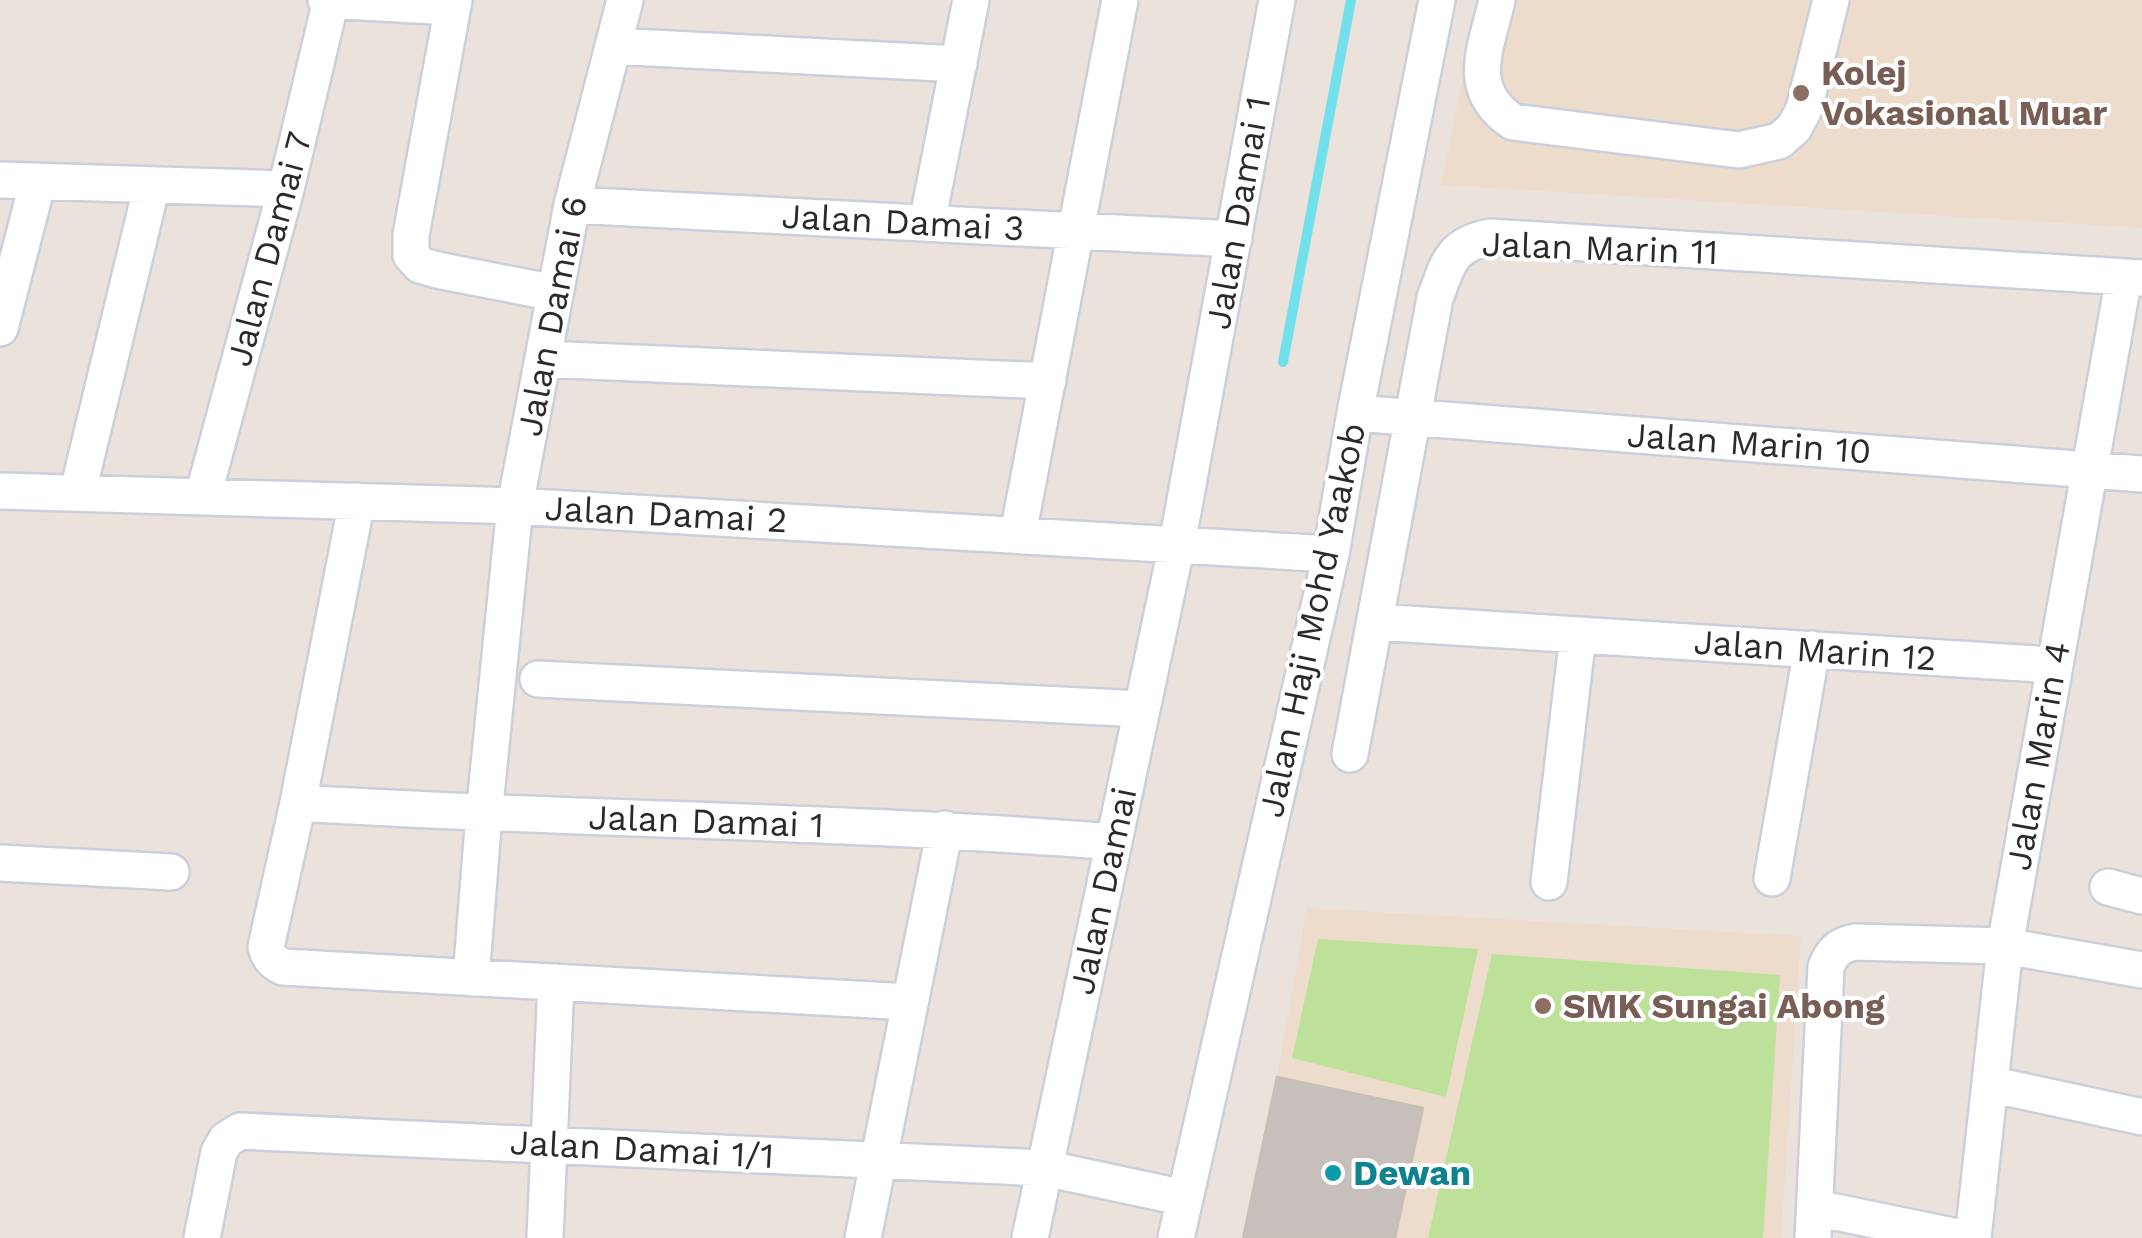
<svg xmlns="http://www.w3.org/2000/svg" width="2142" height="1238" font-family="'Work Sans',sans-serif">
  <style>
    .education { fill: #eddccb }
    .green { fill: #bee199 }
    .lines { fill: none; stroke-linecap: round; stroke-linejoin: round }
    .stream { stroke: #71e0ec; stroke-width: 10 }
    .building { fill: #c7bfbb; stroke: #c7beb6; stroke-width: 2.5 }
    .minor-casing { stroke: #cad0db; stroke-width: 40 }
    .minor { stroke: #fff; stroke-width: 35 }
    .education-dot { fill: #8d6e63; stroke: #fff; stroke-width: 4 }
    .culture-dot { fill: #0f9aa8; stroke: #fff; stroke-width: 4 }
    .labels { text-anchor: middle; stroke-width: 8; stroke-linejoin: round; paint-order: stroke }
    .education-label { font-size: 35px; font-weight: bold; fill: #785e54; stroke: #fff; text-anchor: start }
    .street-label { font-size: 35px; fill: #2a2a2a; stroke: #fff }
    .culture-label { font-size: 35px; font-weight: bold; fill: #0d838f; stroke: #fff; text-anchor: start }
  </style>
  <rect width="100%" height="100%" fill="#ece2dc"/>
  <!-- education -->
  <path class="education" d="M1479 0H2142V228L1441 185Z
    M1307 908 1801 936 1781 1238H1243L1277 1077Z"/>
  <!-- green -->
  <path class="green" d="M1318 939 1478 949 1446 1097 1292 1058Z
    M1492 954 1780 975 1763 1238H1428Z"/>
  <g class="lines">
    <!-- stream -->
    <path class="stream" d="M1283 362 1351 0"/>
  </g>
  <!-- building -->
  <path class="building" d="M1277 1077 1423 1108 1395 1238H1243Z"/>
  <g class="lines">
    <!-- minor casing -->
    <g class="minor-casing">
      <path id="minor" d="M326 0 452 7
        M454 0 411 235V255L420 265 437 270 555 293
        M1497 0C1486 49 1464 89 1513 122L1739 150 1779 141 1794 128 1804 109 1831 0
        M613 46 959 64
        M0 180 286 189
        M572 205 1234 239
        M927 223 971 0
        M0 328 38 181
        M543 359 1048 381
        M1355 413 2142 474
        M0 491 515 506 1331 554
        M78 491 152 185
        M203 496 286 189 331 0
        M357 501 298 803 266 947C269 958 273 962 283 967L909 1002
        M1018 534 1120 0
        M1375 622 2053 665
        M538 679 1142 709
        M1350 754 1435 298C1448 264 1450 245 1490 237L2142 278
        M298 803C570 820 842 820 1114 842
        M0 863 171 872
        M1772 878 1812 649
        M1549 882 1578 635
        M2108 887 2142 896
        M471 978 484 815 515 506 572 205 625 0
        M1990 1084 2142 1117
        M1816 1208 1962 1238
        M202 1238 219 1152 226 1140 240 1131 1044 1168 1185 1198
        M545 1238 556 982
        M863 1238 945 829
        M1030 1238 1177 544 1277 0
        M1176 1238 1331 554 1355 413 1437 0
        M1813 1238 1826 967C1832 952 1839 945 1855 942L2005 946 2142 970
        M1973 1238 2005 946 2124 277"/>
    </g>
    <!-- minor -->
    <use href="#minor" class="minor"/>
  </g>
  <!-- markers -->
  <g class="education-dot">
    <circle cx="1801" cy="93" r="10"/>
    <circle cx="1543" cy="1006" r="10"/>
  </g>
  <circle class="culture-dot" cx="1333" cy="1173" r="10"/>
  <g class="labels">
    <!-- education labels -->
    <g class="education-label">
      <text x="1821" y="85">Kolej<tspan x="1821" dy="40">Vokasional Muar</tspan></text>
      <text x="1563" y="1018">SMK Sungai Abong</text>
    </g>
    <!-- street labels -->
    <g class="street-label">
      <text transform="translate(1238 213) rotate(-80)" y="12">Jalan Damai 1</text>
      <text transform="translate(903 222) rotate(3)" y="12">Jalan Damai 3</text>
      <text transform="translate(1600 248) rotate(2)" y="12">Jalan Marin 11</text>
      <text transform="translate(269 249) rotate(-75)" y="12">Jalan Damai 7</text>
      <text transform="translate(552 316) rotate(-79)" y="12">Jalan Damai 6</text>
      <text transform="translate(1749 443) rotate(4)" y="12">Jalan Marin 10</text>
      <text transform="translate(666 514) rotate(3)" y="12">Jalan Damai 2</text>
      <text transform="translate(1312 620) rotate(-78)" y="12">Jalan Haji Mohd Yaakob</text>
      <text transform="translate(1815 650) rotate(4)" y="12">Jalan Marin 12</text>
      <text transform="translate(2038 756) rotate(-80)" y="12">Jalan Marin 4</text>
      <text transform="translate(706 821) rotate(2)" y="12">Jalan Damai 1</text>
      <text transform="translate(1103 891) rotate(-78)" y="12">Jalan Damai</text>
      <text transform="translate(642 1149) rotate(3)" y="12">Jalan Damai 1/1</text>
    </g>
    <!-- culture labels -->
    <g class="culture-label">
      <text x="1353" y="1185">Dewan</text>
    </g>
  </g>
</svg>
